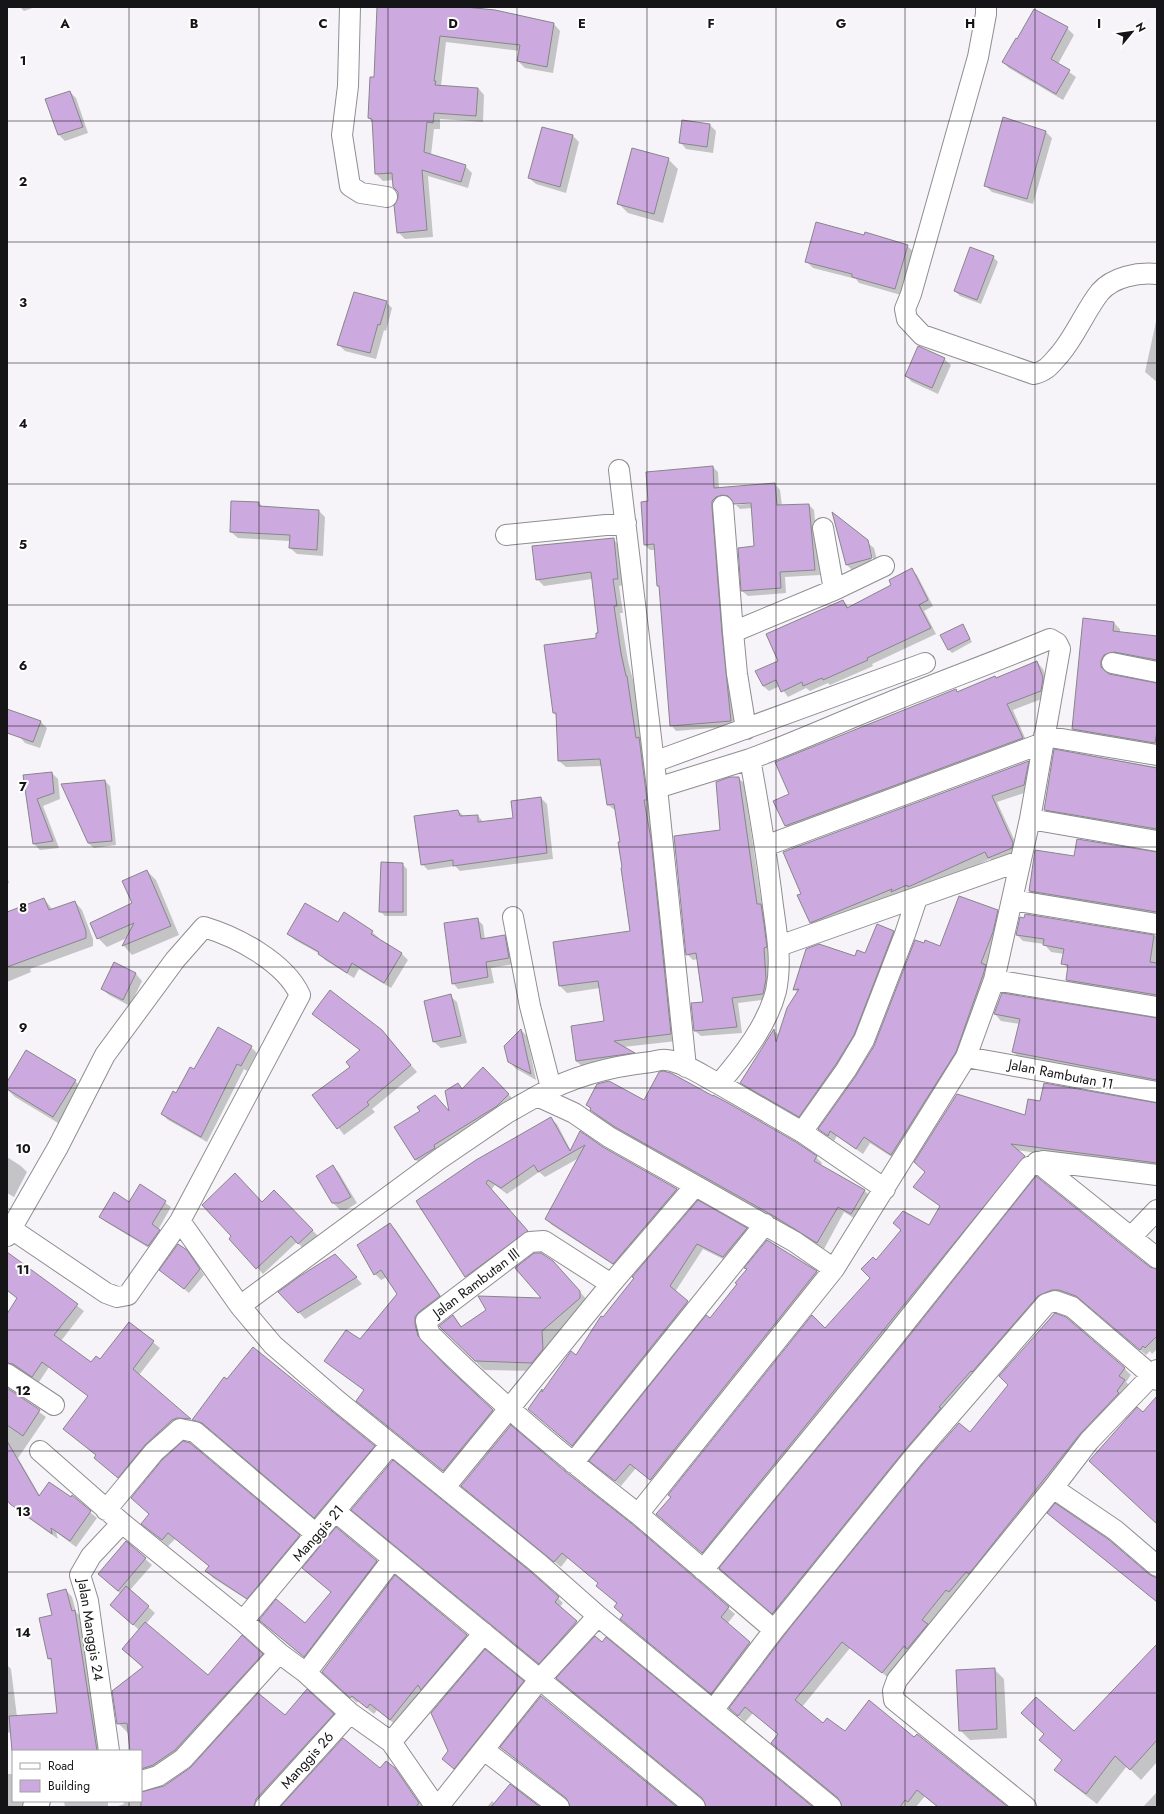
<svg xmlns="http://www.w3.org/2000/svg" width="1164" height="1814" font-family="Jost,sans-serif">
  <style>
    .shadow { fill: #0003 }
    .building { fill: #ccaae0; stroke: #88868a }
    .lines { fill: none; stroke-linecap: round; stroke-linejoin: round }
    .street-casing { stroke: #8f8d91; stroke-width: 22 }
    .street { stroke: #fff; stroke-width: 20 }
    .grid { fill: none; stroke: #151416; stroke-width: 1; stroke-opacity: 0.55 }
    .labels { text-anchor: middle; stroke-width: 4; stroke-linejoin: round; paint-order: stroke }
    .street-label { font-size: 14px; fill: #151416; stroke: #fff }
    .grid-label { font-size: 13px; text-anchor: middle; font-weight: bold; fill: #151416; stroke: #fff; stroke-width: 4; stroke-linejoin: round; paint-order: stroke }
  </style>
  <rect width="100%" height="100%" fill="#f6f4f8"/>
  <!-- shadow -->
  <path class="shadow" d="M20 7H35L24 11Z
    M378 7H456L554 24 560 31 553 73 525 68 518 61 520 51 446 42 441 86 478 88 484 95 483 122 440 119V129H434L431 155 465 166 472 173 468 188 428 176 433 237 405 239 398 232 399 193 393 180 383 181 376 174 373 123 369 118 375 79Z
    M1067 28 1074 35 1058 64 1076 77 1063 100 1009 68 1003 62Z
    M70 92 76 98 88 133 65 141 59 135 46 100Z
    M1003 118 1046 132 1052 138 1033 204 992 192 986 186Z
    M710 125 716 131 713 153 686 149 680 142Z
    M542 128 573 136 579 142 566 193 536 184 529 178Z
    M668 159 678 169 663 223 628 213 618 203Z
    M864 236 907 246 914 252 901 295 859 283 856 279 813 268 806 261Z
    M993 257 998 262 981 304 960 296 955 291Z
    M386 302 392 308 386 331 384 330 376 359 345 351 338 344 344 321Z
    M1157 317V382L1145 372Z
    M944 359 951 365 938 394 912 382 906 376Z
    M713 467 718 472 719 489 775 484 780 490 782 506 809 505 814 510 820 575 785 577 786 593 748 596 742 591 755 547 752 508 740 509 736 505 756 503 755 501 728 499 736 726 676 731 671 725 660 588 658 586 655 550H650L645 545 649 502Z
    M232 502 259 503 263 507 319 511 325 517 323 556 297 554 290 548V541L238 538 231 532Z
    M613 539 620 546 624 585 619 586 623 613H620L628 661 634 684 642 742 677 1041 623 1047 640 1059 583 1067 576 1061 605 1022 600 988 567 993 560 986 554 943 631 932 616 811 608 805 602 766 566 767 559 761 557 716 554 713 599 634 592 579 544 586 537 579Z
    M867 541 872 563 874 562 869 544 874 548 878 564 853 571 846 564Z
    M912 570 917 575 933 606 924 611 936 634 872 664 873 666 830 685 828 683 810 691 806 688 788 697 780 686 769 691 763 686 780 661 843 601 849 608 893 585Z
    M1114 623 1120 629V633L1157 637V665L1107 668V674L1157 684V748L1080 735 1074 729Z
    M963 625 972 642 952 653 949 650Z
    M1037 662 1043 669 1049 685 1047 697 1013 710 1028 745 792 832 786 826 775 801 790 795 955 690 958 693Z
    M40 721 47 728 40 748 25 743 19 736Z
    M1055 750 1157 767V834L1051 816 1045 809Z
    M1028 762 1034 768 1030 791 997 802 1019 850 995 864 990 859 915 893 817 929 811 922Z
    M52 773 58 779 60 799 43 806 59 848 40 850 34 844 24 776Z
    M738 778 744 783 762 906 767 911 769 931V999L738 1003 742 1033 701 1036 695 1031 704 1003 698 959 693 960 687 954 721 831Z
    M105 781 110 786 116 845 94 848 88 843Z
    M541 798 547 804 553 859 460 871 455 866 428 870 422 864 458 811 465 817 478 816 484 823 514 819Z
    M1157 853V917L1036 897 1030 891 1075 857Z
    M402 864 407 869V916H385L380 911Z
    M147 871 156 880 179 935 132 955 124 946 127 938 107 947 98 938 133 903Z
    M7 875 9 883 7 884Z
    M44 899 53 910 75 902 82 910 93 939V946L30 969 31 972 7 982V912Z
    M997 910 1004 917 961 1058 898 1161 870 1143 863 1154 837 1136 834 1141 826 1135 819 1129 856 1077 941 948Z
    M1026 915 1157 936V1000L1073 986 1067 980 1068 969 1063 963 1064 954 1051 952 1044 944 1023 941 1017 935Z
    M477 919 483 925 485 940 504 936 510 942 514 964 491 968 494 983 458 989 453 983Z
    M338 923 372 932 379 938 378 939 401 953 408 960 391 988 359 969 354 978 325 960 320 954 295 940 288 934Z
    M893 932 900 938 860 1041 805 1122 748 1089 741 1083 774 1031 779 1035 798 993 794 989 855 957 866 955Z
    M115 964 136 974 142 981 130 1006 109 995 102 989Z
    M450 996 457 1002 467 1043 441 1048 434 1042 425 1002Z
    M313 1014 382 1031 417 1072 372 1109 375 1112 344 1135 314 1095 352 1067 361 1051Z
    M995 1014 1157 1019V1085L1020 1058 1013 1052 1020 1024 1001 1021Z
    M521 1030 527 1036 536 1080 515 1068 509 1061Z
    M251 1047 257 1053 247 1071 244 1069 207 1142 168 1120 162 1114 194 1070Z
    M483 1069 515 1101 423 1166 416 1160 396 1127 451 1114 458 1084 463 1089Z
    M75 1081 85 1091 63 1126 15 1097 7 1089V1083Z
    M644 1102 816 1157 822 1163 820 1166 864 1190 870 1196 857 1220 844 1212 824 1249 779 1221 622 1133 597 1116 587 1105Z
    M1041 1102 1157 1104V1169L1016 1150 1030 1164 709 1559 664 1520 825 1329 872 1278 877 1262 929 1226 941 1207 915 1187 1026 1117Z
    M550 1118 557 1124 571 1151 580 1132 603 1148 677 1190 683 1196 620 1269 552 1225 546 1219 579 1158 545 1177 539 1172 507 1194 495 1185 491 1190 533 1238 472 1282 466 1276 417 1202Z
    M7 1157 21 1166 27 1172 14 1197 7 1193Z
    M333 1166 339 1173 357 1203 346 1210H340L333 1203Z
    M141 1185 171 1207 158 1230 165 1236 154 1251 106 1222 100 1217 130 1203Z
    M274 1191 318 1236 304 1249 297 1242 263 1274 230 1239Z
    M698 1202 746 1229 752 1234 729 1262 703 1249 675 1292 693 1307 578 1451 529 1409 542 1390 544 1392 576 1356 635 1278Z
    M390 1224 396 1230 445 1302 421 1331 424 1343 448 1369 499 1416 450 1477 364 1407 365 1391 325 1361 360 1341 398 1294 387 1277 381 1280 375 1274 358 1245Z
    M767 1241 817 1272 822 1277 656 1485 636 1468 621 1486 596 1466 738 1284 748 1270 746 1268Z
    M1114 1241 1157 1289V1349L1152 1354 1150 1351 1146 1355 1084 1302 1065 1296 779 1619 727 1575 899 1351Z
    M10 1255 84 1311 61 1341 91 1364 101 1361 129 1323 160 1348 139 1375 195 1425 125 1483 102 1464 97 1456 64 1429 89 1397 49 1367 39 1382 20 1370 7 1371V1316L18 1299 7 1291V1260Z
    M192 1257 204 1275 189 1293 161 1270Z
    M553 1261 588 1301V1307L551 1340V1358L541 1371 484 1370 441 1327 453 1316 462 1327 543 1299Z
    M342 1262 362 1284 305 1319 280 1292Z
    M1053 1315 1066 1318 1125 1369 1131 1375 1126 1382 1131 1387 890 1679 850 1648 802 1707 823 1725 845 1733 915 1739 1006 1807H938L925 1796 916 1807H843V1803L779 1750V1735L753 1713 745 1722 730 1708 970 1433 1009 1385 1000 1376Z
    M7 1388 46 1417 18 1458 40 1496 90 1512 97 1518 76 1547 56 1532 58 1539 17 1510 7 1497Z
    M194 1420 374 1446 380 1452 321 1523 210 1429 200 1426Z
    M468 1492 728 1608 735 1614 727 1624 756 1649 718 1699 628 1625 621 1619 624 1615 617 1604 604 1592 599 1584 568 1558 561 1567Z
    M150 1514 299 1536 305 1542 254 1604 213 1578 207 1571 210 1567 175 1539 168 1546 149 1530 142 1524Z
    M358 1515 558 1598 563 1603 559 1608 582 1627 544 1668Z
    M1055 1519 1157 1581V1602Z
    M126 1542 152 1565 130 1590 155 1613 146 1624 208 1677 262 1655 273 1665 186 1761 141 1780V1751H131L129 1734 118 1723 143 1668 123 1649 139 1630 118 1611 121 1594 105 1580Z
    M376 1561 381 1566 309 1661 265 1625H306L332 1593 303 1568Z
    M395 1577 473 1642 396 1725 377 1710 374 1714 358 1701 357 1703 329 1678Z
    M66 1590 72 1597 76 1612 81 1617 101 1751H13V1753L11 1732 7 1733V1665L11 1669 17 1717 58 1714 53 1662 49 1659 53 1616Z
    M1157 1646V1762L1141 1780 1127 1766 1097 1804 1066 1780 1056 1770 1063 1761 1040 1740 1074 1732Z
    M994 1669 1004 1679 1007 1738 970 1740 960 1730Z
    M523 1682 528 1687 460 1774 443 1759Z
    M333 1715 339 1720 261 1807H115L124 1804 123 1801H141V1793L162 1788 285 1717Z
    M501 1747 675 1807H571L570 1801Z
    M394 1769 423 1807H282L380 1770Z
    M7 1774H13V1801H27L28 1807H7Z
    M1157 1792V1807H1143Z
    M64 1801H108V1807H65Z
    M492 1801 495 1804 538 1807H487Z"/>
  <!-- building -->
  <path class="building" d="M377 7H465L495 10 554 23 547 67 517 61 520 45 440 36 434 81H436L435 85 478 88 476 116 434 113 433 123 427 122 424 152 466 165 461 182 422 170 427 230 397 233 394 205 398 198V192L393 187 392 173 375 174 372 119 368 118 370 77H374Z
    M1034 9 1068 27 1051 59 1070 70 1056 94 1002 62 1016 38 1017 39Z
    M70 91 83 127 58 135 45 99Z
    M1003 117 1046 131 1027 199 984 186Z
    M682 120 710 124 707 147 679 143Z
    M542 127 573 135 560 187 528 178Z
    M632 148 669 158 654 214 617 204Z
    M816 222 864 235 865 232 908 245 895 289 852 277V274L805 262Z
    M970 247 994 256 977 300 954 291Z
    M354 292 387 301 380 325 378 324 370 353 337 345Z
    M918 346 945 358 932 388 905 376Z
    M713 466 714 488 775 483 777 505 809 504 815 570 780 572 781 588 741 591 738 548 754 546 751 503 734 504 728 496 722 495 716 497 712 501V507L722 633 731 721 670 726 659 586H657L654 544 644 545 641 502 648 501 646 472Z
    M231 501 259 502V506L319 510 317 550 289 548 290 535 230 532Z
    M832 512 868 540 872 558 846 565Z
    M614 538 618 579H613L617 606H614L621 653 626 676H627L636 738 639 737 647 800H644L651 839 671 1034 614 1041 635 1053 576 1061 571 1026 604 1021 598 981 559 986 553 942 630 931 621 868 622 867 618 842H620L614 804 607 805 600 759 558 761 556 713H553L544 645 596 638V633H598L591 572 536 580 532 546Z
    M912 568 928 600 919 605 931 628 867 658 868 660 823 680 822 678 803 686 802 682 781 692 776 680 763 686 755 671 778 661 766 634 843 600 847 608 891 585 889 580Z
    M1083 618 1114 622 1113 631 1157 636V660L1114 652 1104 655 1101 661V667L1109 674 1157 683V731L1155 743 1072 729Z
    M963 624 970 639 948 650 940 635Z
    M1037 661 1043 678 1041 691 1007 704 1023 738 785 826 773 801 789 794 775 762 956 689 957 692 995 676 996 678Z
    M7 709 41 721 33 742 7 733Z
    M1054 749 1157 768V829L1044 810Z
    M1029 761 1024 785 992 796 1013 843 1012 848 988 858 985 852 908 887 907 885 891 892 892 889 810 923 797 895 801 894 783 852Z
    M52 772 54 793 37 799 53 841 33 844 23 775Z
    M730 777H739L757 904H761L764 924 767 947 764 948 766 979 763 994 732 998 737 1027 694 1031 691 1003 703 1002 696 953 686 955 674 836 720 830 716 782Z
    M105 780 112 841 88 843 61 784Z
    M541 797 547 853 453 866V860L421 865 414 816 458 810 460 816 478 815V822L513 818 511 801Z
    M1077 839 1157 852V912L1029 891 1035 850 1074 856Z
    M381 862 403 863V912H379Z
    M147 870 171 926 122 946 134 923 97 939 90 923 132 903 122 881Z
    M959 896 998 910 993 932 981 963 986 965 983 975 956 1052 891 1155 864 1137 856 1149 830 1131 828 1136 818 1129 855 1077 874 1046 915 940 924 943 925 940 940 946Z
    M44 898 49 910 75 901 86 931V938L7 967V912Z
    M305 903 338 922 344 912 373 931 371 934 402 953 384 983 352 963 347 973 318 954 319 952 287 934Z
    M1025 914 1154 935 1150 962 1157 963V995L1066 980 1068 965 1061 964 1064 949 1043 945 1044 939 1016 935 1020 917 1024 918Z
    M478 918 481 939 505 935 509 958 486 962 488 977 452 984 444 923Z
    M877 924 894 931 854 1035 836 1064 799 1117 740 1083 774 1029 776 1042 787 1008 799 989 793 990 806 949 819 944 855 956 857 950 865 953Z
    M114 962 136 973 123 1000 101 989Z
    M330 990 382 1030 411 1065 367 1102 369 1105 337 1129 312 1095 350 1067 346 1062 360 1050 312 1014Z
    M1002 993 1157 1018V1080L1012 1052 1020 1019 994 1014Z
    M451 994 461 1036 433 1042 424 1001Z
    M218 1027 252 1046 241 1066 237 1064 201 1137 161 1114 173 1091 176 1093 190 1067 194 1069Z
    M521 1029 531 1074 508 1062 504 1046Z
    M26 1050 76 1080 53 1117 7 1089V1082Z
    M483 1067 509 1094 497 1106 434 1145 435 1148 415 1160 394 1127 420 1111 417 1107 435 1095 449 1111 445 1091 458 1083 462 1089Z
    M663 1071 671 1073 713 1096V1095L728 1103 796 1142 817 1156 814 1161 865 1190 851 1214 838 1207 817 1243 772 1215 615 1127 590 1110 591 1108 586 1105 597 1084 609 1081 644 1100 659 1072Z
    M1044 1083 1157 1103V1163L1011 1144 1025 1156 702 1553 656 1514 671 1497 668 1495 812 1315 825 1328 870 1278 861 1269 873 1257 876 1260 901 1230 893 1223 903 1211 929 1225 940 1206 913 1187 925 1172 914 1162 957 1094 1025 1115 1028 1099 1040 1101Z
    M551 1117 570 1151 580 1131 603 1147 677 1189 613 1264 545 1219 585 1145 538 1172 534 1165 501 1188 488 1180 486 1183 528 1231 465 1277 416 1201 476 1160Z
    M333 1165 351 1197 339 1203H332L316 1176Z
    M235 1173 262 1202 274 1190 313 1230 298 1244 291 1236 256 1269 229 1239 231 1236 202 1205Z
    M1036 1176 1137 1257 1150 1267 1157 1269V1336L1145 1348 1143 1346 1140 1350 1076 1296 1059 1290H1052L1038 1296 972 1372 971 1371 939 1407 941 1408 904 1451 772 1614 719 1568 898 1350Z
    M140 1184 166 1201 152 1224 160 1230 148 1246 99 1217 114 1192 129 1202Z
    M698 1200 747 1228 723 1257 697 1244 670 1286 688 1301 572 1446 528 1409 542 1389V1392L571 1351 576 1355 601 1316 603 1317 634 1278 632 1277Z
    M390 1223 440 1296 419 1312 415 1317V1324L418 1336 446 1366 493 1410 443 1471 356 1401 364 1390 324 1361 346 1330 360 1339 397 1294 381 1270 374 1275 357 1245Z
    M767 1240 817 1271 650 1480 630 1464 615 1481 589 1461 706 1315 710 1318 737 1284 735 1283 747 1269 744 1268Z
    M178 1244 187 1250 200 1269 184 1289 159 1270Z
    M7 1252 78 1304 54 1335 91 1362 96 1356 100 1359 129 1322 154 1341 133 1369 191 1419 177 1418 172 1420 145 1445 118 1478 94 1458 96 1455 63 1429 88 1396 42 1362 32 1377 13 1364 7 1363V1314L17 1298 7 1290Z
    M534 1253H541L553 1261 580 1291V1298L542 1331 543 1349 532 1363 475 1361 439 1326 453 1315 461 1327 486 1310 478 1296 541 1298 515 1268Z
    M335 1254 357 1277 298 1313 278 1292 300 1276Z
    M1055 1313 1066 1317 1125 1368 1119 1376 1125 1380 1117 1391 1119 1393 1080 1434 969 1574 966 1572 949 1592 946 1590 922 1620 928 1624 907 1649 904 1646 882 1673 842 1642 795 1700 823 1723 827 1718 845 1731 869 1700 914 1737 917 1734 1008 1807H938L917 1790 908 1802 905 1800 900 1807H842L838 1798 771 1743 778 1734 745 1707 738 1716 729 1708 789 1629 922 1465 959 1423 970 1432 1008 1385 999 1376Z
    M253 1347 375 1446 314 1518 202 1423 192 1420 224 1377 227 1379Z
    M7 1388 40 1410 23 1436 7 1425Z
    M1157 1396V1524L1089 1461 1137 1407 1143 1412Z
    M511 1425 566 1472 631 1523 729 1607 721 1617 750 1642 711 1694 620 1619 623 1615 614 1607 617 1603 596 1586 598 1583 562 1553 554 1562 461 1486Z
    M7 1441 39 1496 49 1482 71 1497 72 1495 91 1511 70 1541 51 1528 52 1534 10 1504 7 1500Z
    M183 1441 190 1443 300 1535 247 1599 205 1571 209 1566 168 1533 162 1540 141 1524 149 1514 131 1498 162 1460Z
    M393 1460 531 1572 559 1597 555 1602 577 1621 539 1664 351 1510Z
    M1055 1503 1108 1539 1150 1575 1157 1578V1602L1047 1513Z
    M336 1527 377 1561 304 1657 259 1620 276 1599 305 1623 331 1592 302 1568Z
    M126 1541 146 1558 118 1591 98 1574Z
    M395 1575 467 1635 421 1690 418 1685 390 1720 370 1704 367 1708 352 1696 350 1698 322 1672Z
    M126 1586 149 1606 133 1625 110 1605Z
    M66 1589 72 1611 75 1610 97 1751H12L9 1716 57 1713 51 1658 48 1659 39 1618 52 1615 47 1594Z
    M145 1622 208 1675 242 1635 263 1654 175 1750 153 1765 141 1769V1751H130L127 1723 117 1724 112 1691 143 1667 122 1649Z
    M595 1636 602 1642 606 1637 813 1807H706L702 1798 556 1678Z
    M1157 1644V1740L1130 1770 1115 1756 1086 1794 1054 1770 1062 1760 1039 1740 1044 1734 1021 1713 1036 1697 1074 1731Z
    M485 1649 524 1681 454 1769 442 1759 448 1751 431 1713Z
    M995 1668 997 1729 959 1731 956 1670Z
    M307 1689 334 1714 256 1799 254 1807H141V1792L164 1786 190 1768 258 1693 285 1715Z
    M541 1696 677 1807H570L566 1798 500 1747Z
    M343 1738 380 1768 386 1761 395 1768 419 1803 416 1807H280Z
    M510 1784 540 1807H491Z"/>
  <g class="lines">
    <!-- street casing -->
    <g class="street-casing">
      <path id="street" d="M350 7 348 86 342 135 350 186 361 193 387 197
        M986 7V14L978 57 911 294 905 309 907 319 922 335 1034 374C1048 370 1050 365 1060 354 1076 335 1085 311 1100 292 1113 277 1138 272 1157 274
        M619 470 657 788
        M723 506 733 632
        M823 528 834 590
        M506 535 626 523
        M1112 663 1157 672
        M746 729 737 674 733 632 834 590 884 566
        M1044 736 1157 755
        M654 762 925 663
        M1030 819 1157 841
        M765 846 1043 743
        M1012 900 1157 924
        M513 917 530 1006 551 1088
        M779 946 1020 861
        M994 980 1157 1007
        M966 1057 1157 1092
        M686 1067 657 788 750 759
        M719 1084 802 1132 885 1189
        M537 1096C571 1077 613 1066 651 1062 656 1061 662 1059 666 1060 684 1062 703 1076 719 1084 742 1057 767 1026 776 991 782 962 777 935 773 906 767 857 759 808 750 759 797 742 842 721 888 703 942 681 997 661 1050 639L1057 643 1060 649 1030 819 994 980 966 1057 834 1269 638 1514 774 1630
        M802 1132 846 1070 864 1040 905 934 917 898
        M1037 1162 1157 1258
        M7 1226 106 1293 117 1297 128 1295 180 1221 240 1306
        M7 1236 58 1147 105 1055 175 960 204 927C237 937 285 962 300 995L180 1221
        M1131 1237 1157 1210
        M611 1284 544 1241 530 1242 426 1321 429 1333C494 1399 565 1457 638 1514
        M7 1374 54 1405
        M40 1451 122 1523 243 1621 279 1653 306 1673 350 1713 391 1742 436 1807
        M573 1463 765 1224
        M445 1487 611 1284 695 1186
        M1053 1488 1115 1530 1157 1566
        M106 1510 154 1452 180 1429 195 1432 316 1534
        M336 1512 695 1807
        M703 1570 889 1343 1029 1167 1043 1161 1157 1175
        M243 1621 391 1444
        M306 1673 392 1560
        M714 1709 774 1630 913 1458 1046 1304 1055 1301 1072 1307 1157 1380
        M391 1742 484 1633
        M484 1750 559 1807
        M109 1751 88 1601 80 1575 91 1556 122 1523
        M141 1781 158 1776 183 1759 279 1653
        M33 1807 40 1801
        M265 1807 350 1713
        M438 1807 539 1680 598 1616
        M831 1807 598 1616 538 1563 339 1402 273 1345 240 1306 438 1160 507 1113 537 1096 574 1113 609 1137 795 1242 834 1269
        M1026 1807 894 1700 893 1691 897 1680 1053 1488 1089 1441 1157 1370"/>
    </g>
    <!-- street -->
    <use href="#street" class="street"/>
  </g>
  <!-- grid -->
  <path class="grid" d="M129 7V1751M259 7V1807M388 7V1807M517 7V1807M647 7V1807M776 7V1807M905 7V1807M1035 7V1807M7 121H1157M7 242H1157M7 363H1157M7 484H1157M7 605H1157M7 726H1157M7 847H1157M7 967H1157M7 1088H1157M7 1209H1157M7 1330H1157M7 1451H1157M7 1572H1157M7 1693H1157M129 1801V1807"/>
  <g class="labels">
    <!-- street labels -->
    <g class="street-label">
      <text transform="translate(1061 1074) rotate(11)" y="5">Jalan Rambutan 11</text>
      <text transform="translate(476 1283) rotate(-37)" y="5">Jalan Rambutan Ill</text>
      <text transform="translate(318 1533) rotate(-49)" y="5">Manggis 21</text>
      <text transform="translate(91 1630) rotate(81)" y="5">Jalan Manggis 24</text>
      <text transform="translate(307 1760) rotate(-48)" y="5">Manggis 26</text>
    </g>
  </g>
  <g class="grid-label">
    <text x="65" y="28">A</text>
    <text x="194" y="28">B</text>
    <text x="323" y="28">C</text>
    <text x="453" y="28">D</text>
    <text x="582" y="28">E</text>
    <text x="711" y="28">F</text>
    <text x="841" y="28">G</text>
    <text x="970" y="28">H</text>
    <text x="1099" y="28">I</text>
    <text x="23" y="65">1</text>
    <text x="23" y="186">2</text>
    <text x="23" y="307">3</text>
    <text x="23" y="428">4</text>
    <text x="23" y="549">5</text>
    <text x="23" y="670">6</text>
    <text x="23" y="791">7</text>
    <text x="23" y="912">8</text>
    <text x="23" y="1032">9</text>
    <text x="23" y="1153">10</text>
    <text x="23" y="1274">11</text>
    <text x="23" y="1395">12</text>
    <text x="23" y="1516">13</text>
    <text x="23" y="1637">14</text>
  </g>
  <!-- border -->
  <rect width="1164" height="1814" fill="none" stroke="#151416" stroke-width="16"/>
  <!-- legend -->
  <rect x="12" y="1750" width="130" height="52" fill="#ffffff" stroke="#a1a1a2"/>
  <rect x="20" y="1763" width="20" height="6" fill="#ffffff" stroke="#a1a1a2"/>
  <text x="48" y="1770" font-size="12" fill="#151416">Road</text>
  <rect x="20" y="1780" width="20" height="12" fill="#ccaae0" stroke="#a1a1a2"/>
  <text x="48" y="1790" font-size="12" fill="#151416">Building</text>
  <!-- north arrow -->
  <g transform="translate(1132 32) rotate(61)" stroke="#ffffff" stroke-width="3" paint-order="stroke">
  <path d="M0-3L7 15L0 10L-7 15Z" fill="#151416"/>
  <text y="-6" font-size="11" font-weight="bold" text-anchor="middle" fill="#151416">N</text>
  </g>
</svg>
